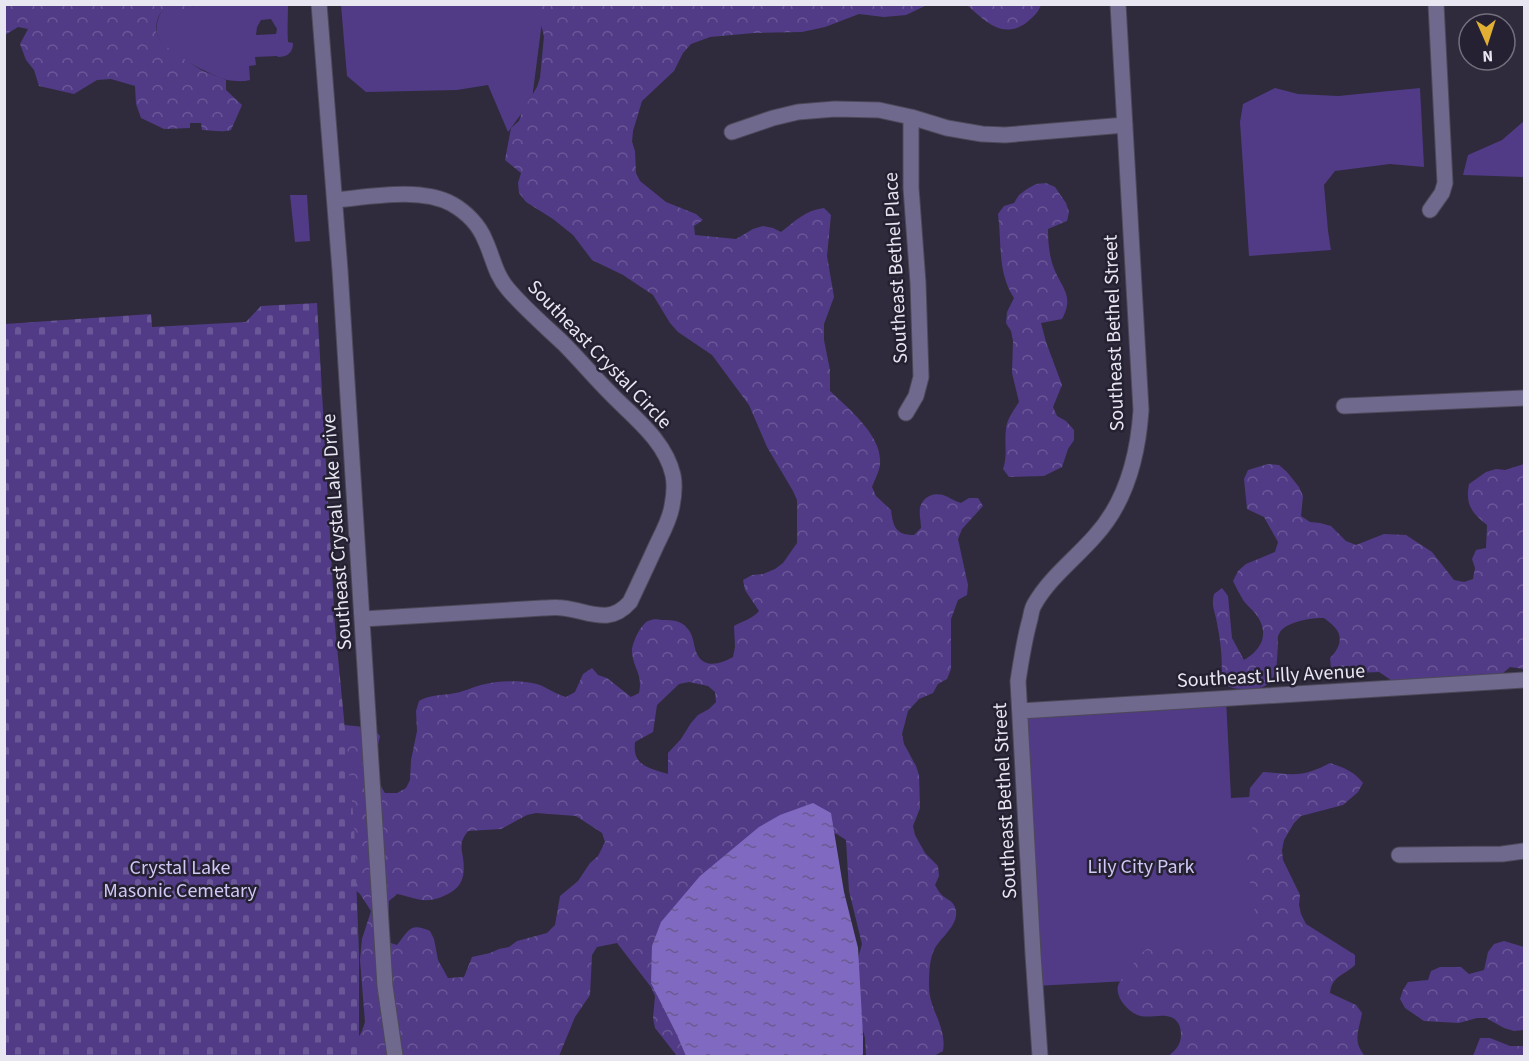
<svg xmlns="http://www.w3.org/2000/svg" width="1529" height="1061" font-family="'Source Sans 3',sans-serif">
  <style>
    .green { fill: #513b86; fill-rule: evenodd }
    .forest { fill: url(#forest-crowns); fill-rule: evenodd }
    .cemetery { fill: url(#cemetery-stones) }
    .water { fill: url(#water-ripples) }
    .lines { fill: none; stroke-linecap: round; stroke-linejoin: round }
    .minor-casing { stroke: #4d4959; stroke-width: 17 }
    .minor { stroke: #70698e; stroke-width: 15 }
    .labels { text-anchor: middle; stroke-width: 5; stroke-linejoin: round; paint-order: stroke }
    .street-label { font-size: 20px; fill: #e8e6f1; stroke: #252132 }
    .park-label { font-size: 20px; fill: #d1c8f6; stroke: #252132 }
  </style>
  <defs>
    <pattern id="forest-crowns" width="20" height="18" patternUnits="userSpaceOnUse" patternTransform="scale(1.5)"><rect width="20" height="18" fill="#513b86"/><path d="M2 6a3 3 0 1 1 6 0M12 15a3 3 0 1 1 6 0" fill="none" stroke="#6a5798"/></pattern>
    <pattern id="cemetery-stones" width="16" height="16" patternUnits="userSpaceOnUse" patternTransform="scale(1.5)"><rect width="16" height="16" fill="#513b86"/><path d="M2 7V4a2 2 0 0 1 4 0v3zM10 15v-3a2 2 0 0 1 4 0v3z" fill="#6a5798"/></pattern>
    <pattern id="water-ripples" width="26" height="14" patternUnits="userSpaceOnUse" patternTransform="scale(1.5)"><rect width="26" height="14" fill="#806ac1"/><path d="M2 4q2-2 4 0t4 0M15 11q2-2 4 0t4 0" fill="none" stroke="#695b91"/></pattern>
  </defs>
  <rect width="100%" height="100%" fill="#2f2b3c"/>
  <!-- green -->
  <path class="green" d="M194 5H288C288 17 287 30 288 42L293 43C293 53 287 57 278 57L277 56 255 57 256 65 249 66 250 80C243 82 234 81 227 80 212 76 165 52 159 39 154 30 157 21 161 12L194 6ZM271 19 277 29 276 34 256 35 257 27 261 20Z
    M341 5H536L542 22 532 99 508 132 488 85 457 90 366 92 347 76Z
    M1275 88 1298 94 1338 96 1420 88 1424 167 1390 164 1335 171 1324 185 1328 231 1331 250 1249 256 1240 122 1243 104Z
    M1524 121V177L1463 175 1468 155 1502 140Z
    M290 195H307L310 241 295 242Z
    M1226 699 1231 798 1268 796 1278 973 1035 986 1020 711Z"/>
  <!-- forest -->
  <path class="forest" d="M5 4 194 5 182 11 161 12C149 34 160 43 178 55 186 60 194 66 203 71 210 74 218 76 226 80V90L242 105 231 130C220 133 213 130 202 130L201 123H190V128L164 129 141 118 136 104 135 86 111 79 97 80 74 94 39 86 34 70 26 60 20 44 28 29 18 27 5 35Z
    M534 5H927L906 15 884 17 859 14 825 27 802 32 754 33 710 37 691 44 683 53 674 71 642 101 633 131 632 142 635 151 636 173 640 181 666 202 696 214 703 220 694 226 695 235 736 239 753 229 763 226 773 228 781 232C795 221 806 210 824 208L831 215 827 256 834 297 824 324V340L830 370V391C848 408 880 434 880 460 881 469 875 479 872 487L876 496 891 510C893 527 896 535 914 535L921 528C921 522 919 514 920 508 922 498 932 492 943 495 949 497 954 501 961 503L969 498H978L983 506 962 529 958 539 968 585 967 595 958 600 951 619V669L947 679 938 684 933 693 919 699 908 711 902 734 904 744 916 766 919 775 920 808 913 826 915 835 925 853 938 866 939 876 935 885C937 888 938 891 940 893 944 898 950 899 954 905 963 923 941 936 934 950 929 960 929 976 929 987 929 1009 947 1027 943 1051L934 1056H866L865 1038 854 996 855 969 862 944 849 891 846 840 837 834 827 832 703 1056H677L655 1028 653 1018 655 996 651 987 617 943 597 947 592 955 590 995 575 1017 559 1056H357V1040L362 1031 365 1022 360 960 362 939 371 911 360 894 344 880 335 727 345 725 373 728 380 736C375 755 374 776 385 793H397L406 788 410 780 411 760 417 731 416 711 419 701C431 694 441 696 455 693 464 692 472 687 481 685 496 681 517 680 532 683 545 685 554 694 566 697L575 692 583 674 592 668 598 675 607 678 631 697 639 693C643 674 634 670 632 653 631 645 640 625 648 621 653 619 656 619 662 620 671 620 681 620 687 628 694 635 693 645 697 654 704 669 721 664 733 657L735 647 734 626C744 620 751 620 759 611L745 590 743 580 752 575 763 574 775 569 783 563 797 543V500L793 491 767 447 749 405 712 355 678 332 670 323 653 295 623 275 592 260 573 235 553 219 526 202 519 193 518 183 521 173 505 160 511 128 519 121 522 112 537 87 540 78 544 36 539 17ZM689 682 708 686 715 692 716 702 709 709 698 715 691 723 681 739 668 753V774C649 768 632 766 635 742L653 732 657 705 679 684ZM536 813 576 816 602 833 605 842 598 856 590 863 578 881 560 896 555 925 547 933 517 941 509 947 499 949 490 953 472 957 464 977 448 978 438 960 434 939 430 931C410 922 409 930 397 945L388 942 389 901 397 894C420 899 426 905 448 894 464 886 465 874 463 858 462 851 460 845 463 839 464 836 466 834 468 831L501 829 527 815Z
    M1041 5C1038 13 1033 17 1026 23 1002 40 984 20 967 5Z
    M1046 183 1055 187 1066 203 1069 212 1067 221 1048 229C1048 242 1049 254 1053 266 1061 288 1075 295 1062 319L1041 323 1046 342 1062 385 1053 407 1057 416 1066 421 1074 430V440L1068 449 1062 467 1044 476 1009 477 1003 469C1008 455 1004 443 1006 429 1007 419 1014 410 1019 402L1012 373 1013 341 1011 331 1006 323 1007 312 1014 298C997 272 1002 243 998 214L1004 206 1014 203 1019 195 1027 189 1036 184Z
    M1268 464 1279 465 1287 472 1299 487 1303 496 1301 516 1310 522 1320 523 1331 526 1346 541 1356 545 1384 534 1406 535 1432 552 1454 580 1464 582 1473 579 1475 568 1472 559 1476 550 1486 548 1487 525C1472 513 1465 505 1469 484L1486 472 1496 469 1505 470 1524 464V669L1510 667 1496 679 1422 694H1412L1379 672 1358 673 1350 677 1340 676 1331 668 1330 658C1336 652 1343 642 1338 632 1336 627 1328 621 1324 618 1313 617 1283 622 1279 634 1277 637 1278 641 1278 644 1276 666 1280 687 1252 689 1239 689 1232 690 1221 682 1223 662 1221 643 1217 623 1215 611 1211 607 1214 594L1222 588 1228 596 1232 638 1244 660C1263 649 1270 632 1255 613 1251 608 1245 604 1242 598 1239 593 1236 587 1233 581L1238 571 1246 564 1275 552 1278 542 1264 517 1247 509 1244 479 1248 470Z
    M1330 763C1344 768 1354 771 1363 783L1358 792 1343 805 1301 816 1294 823 1284 840 1282 850 1283 860 1300 895 1299 905 1301 914 1306 924 1355 955V965C1343 976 1332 976 1330 993L1356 1005 1362 1013C1359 1031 1352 1041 1365 1056H1169C1171 1053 1176 1050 1178 1046 1183 1038 1182 1023 1173 1018 1164 1013 1150 1018 1141 1016 1130 1014 1115 998 1118 986 1119 981 1125 976 1128 971 1135 962 1142 949 1153 946 1167 941 1176 949 1188 951 1200 953 1209 949 1220 948 1226 947 1232 947 1238 945 1267 933 1250 883 1245 861L1251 853 1254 842 1249 799 1250 788 1263 772C1279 773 1296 777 1312 771 1318 769 1324 766 1330 763Z
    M1504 941 1524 947V1030L1514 1031 1504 1028 1486 1018H1477L1459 1023 1424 1021 1405 1008 1400 999 1403 990 1408 982 1428 980 1431 971 1440 967H1461L1469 974 1484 970 1488 952 1494 944Z
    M1480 1038H1490L1510 1046H1524V1056H1473Z"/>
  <!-- cemetery -->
  <path class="cemetery" d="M317 303 335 626 354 823 359 954V1056H5V324L151 314 152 327 246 322 261 306Z"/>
  <!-- water -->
  <path class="water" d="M813 803 831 813 844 892 858 948 863 1035V1056H686L677 1035 651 983 652 946 661 922 700 876 759 827 780 815Z"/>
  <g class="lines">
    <!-- minor casing -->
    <g class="minor-casing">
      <path id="minor" d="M319 4 340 270 385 986 395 1056
        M732 132 773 118 798 112 835 109 879 110 911 117 947 128 982 134 1005 135 1125 125
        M335 200C370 197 420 187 452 204 466 212 479 225 485 240 493 257 495 274 508 289 524 308 545 326 563 343 579 359 594 377 610 393 633 417 665 440 673 475 675 485 674 496 672 506 670 519 663 532 657 544 648 564 639 583 630 602 609 626 589 611 563 608 556 607 549 608 543 608L363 619
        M1430 210 1442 193 1445 183 1436 4
        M1344 406 1524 398
        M906 413 916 396 921 377 918 283 911 188V117
        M1020 711 1524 680
        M1399 855 1502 854 1524 851
        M1040 1056 1033 954 1018 681C1021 661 1024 642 1029 623 1031 617 1031 610 1034 605 1049 578 1075 559 1095 536 1127 501 1138 456 1141 410L1118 4"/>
    </g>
    <!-- minor -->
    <use href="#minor" class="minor"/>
  </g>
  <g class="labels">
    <!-- street labels -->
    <g class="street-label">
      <text transform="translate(895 268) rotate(-93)" y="7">Southeast Bethel Place</text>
      <text transform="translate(1113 333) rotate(-92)" y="7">Southeast Bethel Street</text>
      <text transform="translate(600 354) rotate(46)" y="7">Southeast Crystal Circle</text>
      <text transform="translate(336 532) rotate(-94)" y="7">Southeast Crystal Lake Drive</text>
      <text transform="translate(1271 675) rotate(-3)" y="7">Southeast Lilly Avenue</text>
      <text transform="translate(1004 801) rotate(-93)" y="7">Southeast Bethel Street</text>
    </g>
    <!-- park labels -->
    <g class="park-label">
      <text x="1141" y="873">Lily City Park</text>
      <text x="180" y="874">Crystal Lake<tspan x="180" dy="23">Masonic Cemetary</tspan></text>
    </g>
  </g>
  <!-- border -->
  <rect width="1529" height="1061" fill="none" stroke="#e8e6f1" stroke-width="12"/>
  <!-- north arrow -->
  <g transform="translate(1487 42) rotate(177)"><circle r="28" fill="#252132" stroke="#73707e" stroke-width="1.5"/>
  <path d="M0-4.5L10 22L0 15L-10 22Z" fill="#e1af34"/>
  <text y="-9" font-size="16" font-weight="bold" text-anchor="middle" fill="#e8e6f1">N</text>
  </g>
</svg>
